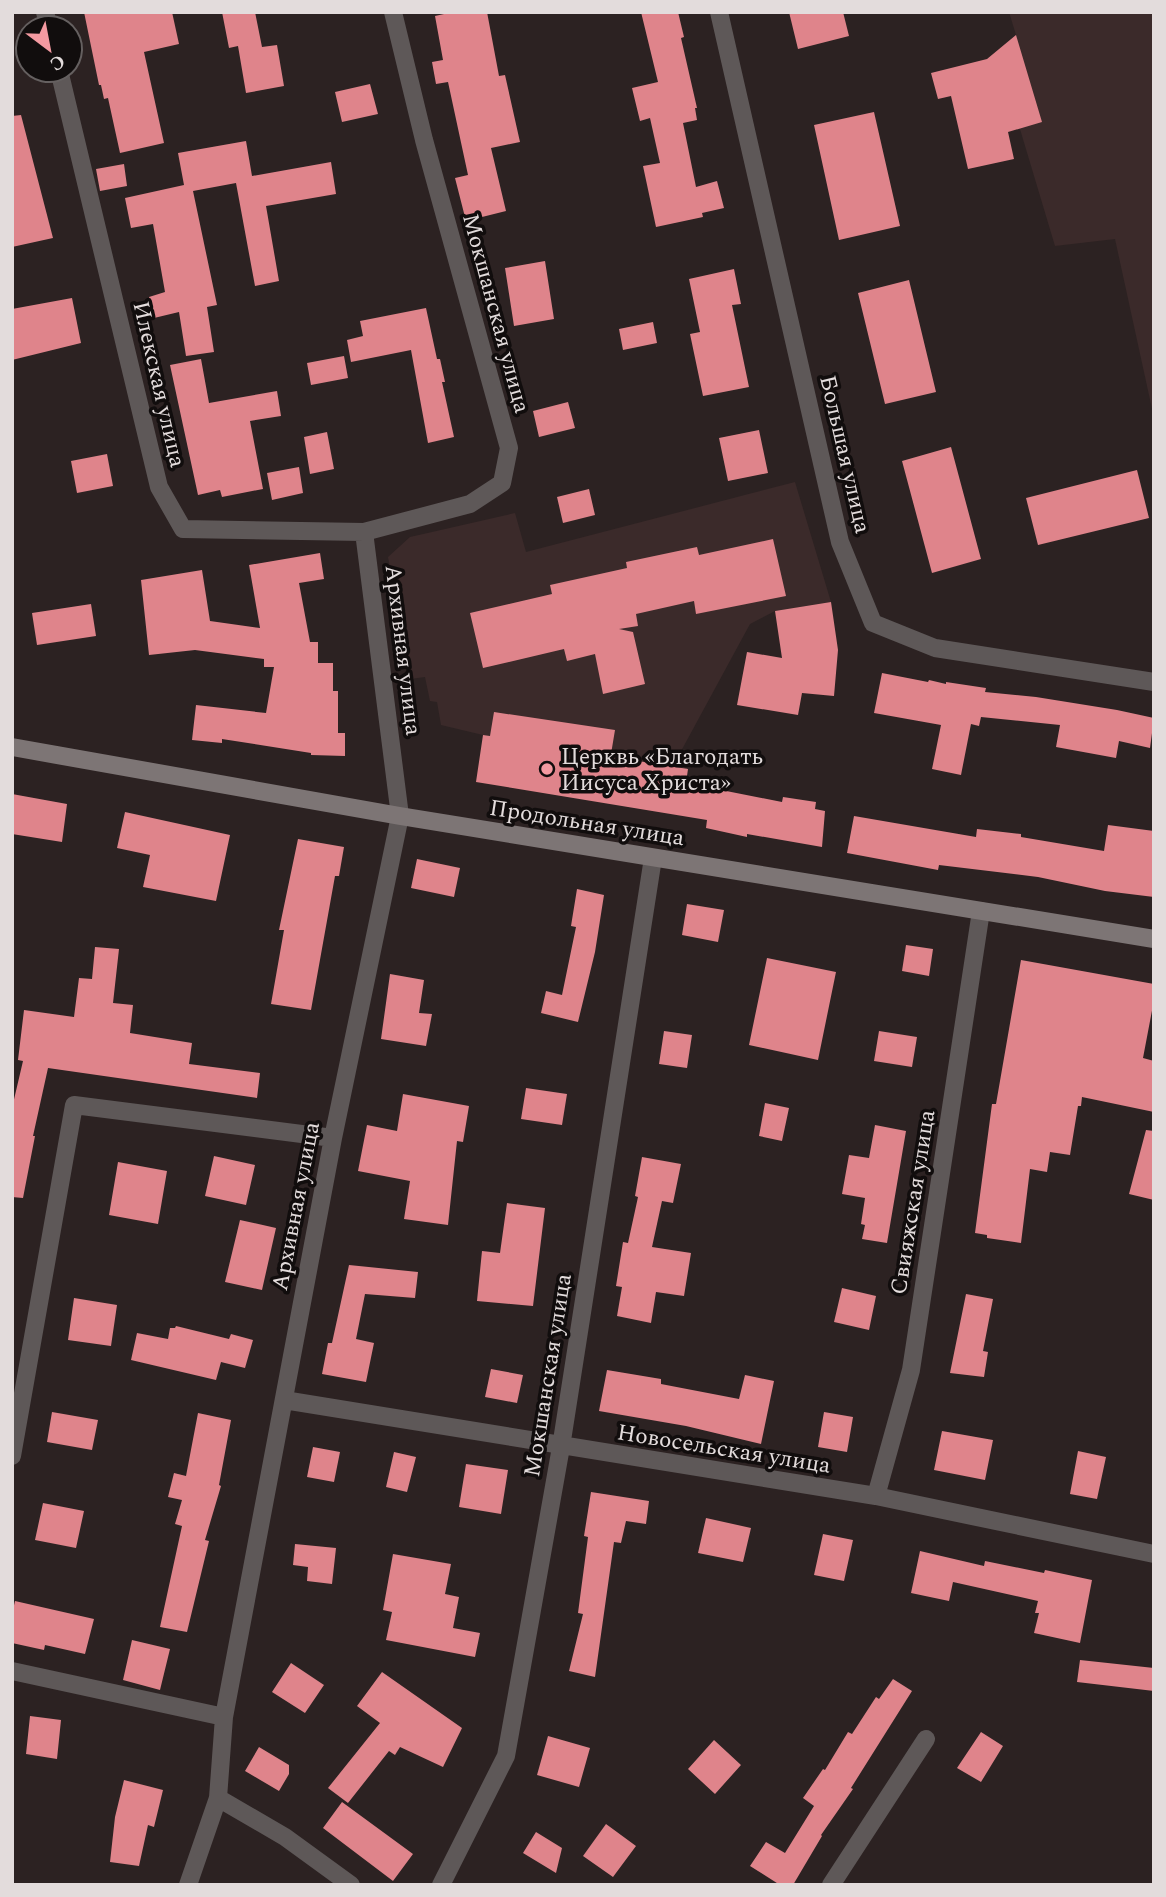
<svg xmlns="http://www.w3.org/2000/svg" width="1166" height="1897" font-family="Spectral,serif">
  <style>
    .built { fill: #3b2a2a }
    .building { fill: #df848b }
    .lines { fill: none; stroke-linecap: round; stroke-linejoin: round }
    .minor { stroke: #5e5858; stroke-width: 18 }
    .secondary { stroke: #7d7575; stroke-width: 18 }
    .poi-dot { fill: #f49aa1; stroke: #110d0d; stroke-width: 2.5 }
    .labels { text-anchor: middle; stroke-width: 7; stroke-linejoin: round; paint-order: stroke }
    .street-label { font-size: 23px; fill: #e3dcdc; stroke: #110d0d }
    .poi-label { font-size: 23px; fill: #e3dcdc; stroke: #110d0d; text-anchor: start }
  </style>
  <rect width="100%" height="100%" fill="#2c2222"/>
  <!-- built -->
  <path class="built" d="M1009 12H1154V418L1115 239 1055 246 1011 99 1000 48 1016 35Z
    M795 482 831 602 775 611 750 624 680 753 689 755 681 815 620 805 618 755 483 735 441 725 437 702 430 701 425 677 410 679 388 557 410 537 515 513 526 552Z"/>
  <!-- building -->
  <path class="building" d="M84 12H172L179 44 144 52 164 143 120 153 108 98 104 99 101 85H99Z
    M222 12H255L262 47 277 45 284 86 246 93 238 46 229 48Z
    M453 12H487L499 76 505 75 520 142 491 148 506 211 466 221 455 178 468 175 448 82 436 84 432 62 443 60 435 16Z
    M641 12H678L684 37 681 38 697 108H695L697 120 683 123 696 187 717 181 724 208 702 213 703 217 656 227 643 166 660 163 650 118 640 121 632 88 658 82Z
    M789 12H843L849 36 798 49Z
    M1016 35 1042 122 1008 132 1014 159 968 169 951 96 938 99 931 73 987 59Z
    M370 84 378 114 342 122 335 92Z
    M874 112 900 226 839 240 814 125Z
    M21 115 53 238 12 247V116Z
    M246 141 252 176 331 162 336 194 266 206 279 281 255 286 236 183 193 191 217 305 207 307 214 352 186 356 179 312 154 318 149 297 165 292 153 224 131 228 125 198 184 185 178 153Z
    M124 164 127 186 100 191 96 169Z
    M545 261 554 319 514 326 505 268Z
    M734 269 741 304 732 305 749 387 703 396 690 334 700 332 689 279Z
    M909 280 936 392 885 404 858 293Z
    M72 298 81 343 12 360V309Z
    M426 308 437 359H440L445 382H442L454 437 428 443 411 350 351 362 347 340 363 336 360 321Z
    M653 322 657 343 623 350 619 329Z
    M344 356 348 378 311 385 307 363Z
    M201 359 209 403 277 391 281 416 250 421 263 489 222 497 220 490 198 495 170 365Z
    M568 402 575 428 539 437 533 411Z
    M759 430 768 473 728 481 719 438Z
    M327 432 334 469 310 474 304 437Z
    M951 447 981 559 932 573 902 461Z
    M107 454 113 486 77 493 71 461Z
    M299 467 303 493 272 500 267 473Z
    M1137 470 1149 518 1038 545 1026 498Z
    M589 489 595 515 563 523 557 497Z
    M773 539 786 596 696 614 694 601 636 614 638 626 619 629 633 632 645 684 603 694 595 654 567 661 564 649 483 668 470 613 552 594 550 585 627 568 626 562 697 547 699 555Z
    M320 553 324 579 299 583 310 642H318V663H333V691H338V733H345V756L311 755V753L222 739V743L192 740 196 705 266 713 274 667H264V659L195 650 149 655 141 580 202 570 210 621 260 628 249 565Z
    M831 602 838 650 834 696 802 693 798 715 737 705 747 652 782 658 775 611Z
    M91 604 96 636 37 645 32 613Z
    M882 673 928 682 929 680 946 684V682L986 688 985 692 1036 697 1117 710 1154 718 1150 748 1119 741 1116 758 1056 747 1060 725 981 717 979 726 971 724 961 775 932 769 941 725 874 713Z
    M494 712 615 730 611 754 619 755V758L688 769 686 783 782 802 783 797 816 802 815 809 825 811 822 847 747 834V837L706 828 707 820 476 782 483 735 490 736Z
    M12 794 67 804 62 842 12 834Z
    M125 812 230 835 216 901 143 887 150 855 117 848Z
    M854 816 976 837 977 829 1021 834V837L1104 851 1108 825 1154 831V897L1105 891 1038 877 939 865 938 870 847 853Z
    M298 839 344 847 339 876H335L311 1010 271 1004 284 930H279Z
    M417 859 460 868 454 897 411 888Z
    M577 889 604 895 595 952 578 1022 541 1013 546 991 562 995 576 927 571 926Z
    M687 904 724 910 718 942 682 935Z
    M906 945 933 949 929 976 902 971Z
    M95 947 119 949 113 1003 133 1005 130 1033 192 1043 189 1064 260 1073 257 1098 48 1068 33 1136H35L23 1198 12 1197V1108L23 1061 18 1060 24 1010 74 1017 79 978 92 979Z
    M767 958 836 972 818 1060 749 1045Z
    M1021 960 1154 984V1000L1143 1058 1154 1061V1112L1082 1097 1081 1106H1078L1070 1155 1050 1152 1047 1172 1030 1169 1021 1243 987 1238V1235L975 1233 992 1104H996Z
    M390 974 424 980 419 1013 432 1014 426 1046 381 1039Z
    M664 1031 692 1035 687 1068 659 1064Z
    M879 1031 917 1037 912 1067 874 1061Z
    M526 1088 567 1094 562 1125 521 1119Z
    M403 1094 469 1106 463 1142 457 1141 448 1225 404 1219 410 1181 358 1171 367 1125 397 1131Z
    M765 1103 789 1108 782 1141 759 1136Z
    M875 1125 906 1131 887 1243 862 1239 865 1225 861 1224 865 1198 842 1194 849 1155 869 1158Z
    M1146 1130 1154 1131V1200L1129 1194Z
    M214 1156 255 1165 246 1205 205 1196Z
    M642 1157 681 1164 673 1203 662 1201 652 1247 691 1253 684 1296 656 1292 651 1323 617 1316 622 1287 616 1286 623 1242 628 1243 638 1197 635 1196Z
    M118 1162 167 1171 158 1224 109 1215Z
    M507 1203 545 1208 533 1306 477 1301 482 1251 500 1253Z
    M240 1220 276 1228 262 1290 225 1282Z
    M349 1265 418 1272 415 1298 365 1294 356 1339 374 1343 366 1382 322 1374 328 1343H332Z
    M842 1288 876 1296 869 1330 834 1322Z
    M966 1294 993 1299 983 1351 988 1352 984 1377 950 1373Z
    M74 1298 117 1305 111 1346 68 1340Z
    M176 1326 229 1339 231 1334 253 1340 245 1368 221 1362 216 1380 131 1360 137 1333 168 1339 170 1328H175Z
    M491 1369 523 1375 517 1403 485 1397Z
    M607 1370 661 1379V1384L739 1399 745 1375 774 1381 761 1444 686 1426 599 1411Z
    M52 1412 98 1420 92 1450 47 1442Z
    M824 1412 853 1417 847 1452 818 1447Z
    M198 1413 231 1420 219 1485 221 1486 205 1540 209 1541 187 1632 160 1627 182 1526 175 1524 182 1500 168 1497 174 1473 186 1476Z
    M942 1431 993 1440 985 1480 934 1470Z
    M313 1447 340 1452 334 1482 307 1477Z
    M1078 1451 1106 1457 1097 1499 1070 1494Z
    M394 1452 416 1457 407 1492 386 1487Z
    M466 1464 508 1470 501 1514 459 1507Z
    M591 1492 649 1501 646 1524 626 1521 621 1543 614 1542 595 1677 569 1671 583 1614 578 1613 588 1537 584 1536Z
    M43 1503 84 1511 76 1548 35 1540Z
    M706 1518 751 1528 743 1562 698 1553Z
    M823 1534 853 1540 844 1581 814 1575Z
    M295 1544 336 1548 332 1584 307 1581 308 1567 293 1565Z
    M920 1551 984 1566 985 1561 1044 1573 1045 1570 1092 1580 1080 1643 1034 1633 1039 1613H1035L1038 1601 953 1582 949 1601 911 1593Z
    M393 1554 451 1564 445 1594 459 1597 453 1628 480 1633 475 1657 386 1640 392 1612 383 1610Z
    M15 1601 94 1619 85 1654 45 1645 44 1650 12 1643V1614Z
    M132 1640 170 1649 160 1690 123 1680Z
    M1080 1660 1154 1668V1691L1077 1682Z
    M291 1663 324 1685 305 1713 272 1692Z
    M382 1672 462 1728 443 1767 400 1747 395 1755 389 1751 348 1803 328 1788 380 1723 357 1706Z
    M893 1679 912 1691 851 1788 853 1789 821 1835 822 1836 793 1885H780L750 1866 766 1842 785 1853 814 1806 803 1798 823 1769 825 1770 848 1732 852 1734 876 1697 879 1699Z
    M30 1716 61 1720 57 1759 26 1754Z
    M981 1732 1003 1746 981 1782 957 1768Z
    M548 1736 590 1748 579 1787 537 1775Z
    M714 1740 741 1765 715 1794 688 1769Z
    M259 1747 289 1765V1774L279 1791 245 1771Z
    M124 1780 163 1790 154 1827 148 1825 139 1866 110 1862 115 1817Z
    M342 1802 413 1854 393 1881 323 1828Z
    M606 1824 636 1846 613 1877 583 1856Z
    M536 1832 562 1848 556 1873 523 1853Z"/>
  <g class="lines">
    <!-- minor -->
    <path class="minor" d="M45 12 49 28
      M719 12 840 542 873 623 935 648 1154 682
      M59 70 159 487 183 529 364 532 470 504 502 483 509 448 424 140 393 12
      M284 1400 876 1496 1154 1554
      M12 1456 74 1105 333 1138
      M876 1496 911 1370 981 911
      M12 1671 224 1717
      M218 1798 285 1837 351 1885
      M188 1885 218 1798 224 1717 333 1138 400 816 364 532
      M441 1885 506 1756 561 1447 653 858
      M831 1885 926 1739"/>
    <!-- secondary -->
    <path class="secondary" d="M12 747 400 816 1154 939"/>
  </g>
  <!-- markers -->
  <circle class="poi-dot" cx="547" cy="769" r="7"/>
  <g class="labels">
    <!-- street labels -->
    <g class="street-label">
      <text transform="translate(497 313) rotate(75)" y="8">Мокшанская улица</text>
      <text transform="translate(160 384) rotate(77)" y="8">Илекская улица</text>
      <text transform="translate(846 454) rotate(77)" y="8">Большая улица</text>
      <text transform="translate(404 650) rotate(83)" y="8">Архивная улица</text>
      <text transform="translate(587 822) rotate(9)" y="8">Продольная улица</text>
      <text transform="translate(912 1202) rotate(-81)" y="8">Свияжская улица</text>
      <text transform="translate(295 1206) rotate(-79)" y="8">Архивная улица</text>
      <text transform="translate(547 1375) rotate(-81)" y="8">Мокшанская улица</text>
      <text transform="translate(724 1448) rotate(9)" y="8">Новосельская улица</text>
    </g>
    <!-- poi labels -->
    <g class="poi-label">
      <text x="561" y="764">Церквь «Благодать<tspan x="561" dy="26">Иисуса Христа»</tspan></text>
    </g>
  </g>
  <!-- border -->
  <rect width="1166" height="1897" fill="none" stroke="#e3dcdc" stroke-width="28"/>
  <!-- north arrow -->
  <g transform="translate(49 49) rotate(148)"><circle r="33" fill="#110d0d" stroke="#656060" stroke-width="2"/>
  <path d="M0-5L12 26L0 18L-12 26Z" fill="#f49aa1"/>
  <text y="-10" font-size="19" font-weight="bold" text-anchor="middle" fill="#e3dcdc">С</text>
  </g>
</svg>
